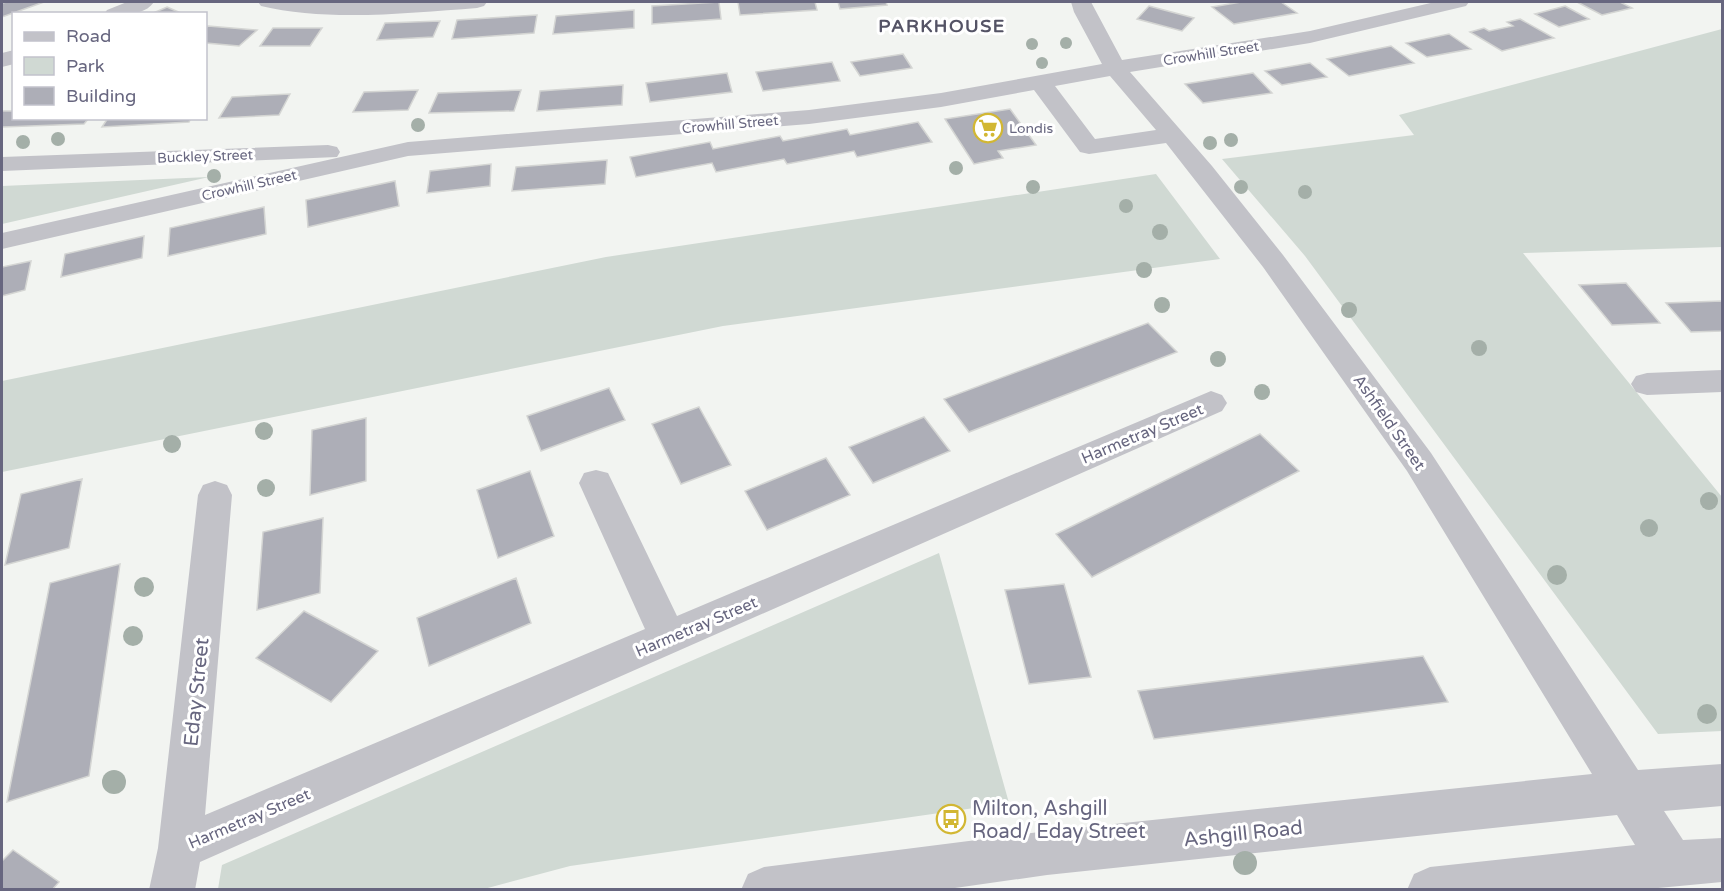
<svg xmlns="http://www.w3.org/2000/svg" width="1724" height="891" font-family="'Varela Round',sans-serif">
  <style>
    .green { fill: #d0d9d3 }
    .building { fill: #adaeb7; stroke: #d4d5d3; stroke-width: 1.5 }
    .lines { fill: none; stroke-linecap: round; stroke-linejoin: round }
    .minor { fill: #c2c2c8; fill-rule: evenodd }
    .tree { fill: #a4afa8 }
    .labels { text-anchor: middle; stroke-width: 6; stroke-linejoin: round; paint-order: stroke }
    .far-street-label { font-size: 14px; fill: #67667f; stroke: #fff }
    .far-poi-label { font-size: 14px; fill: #67667f; stroke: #fff; text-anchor: start }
    .street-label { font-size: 16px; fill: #67667f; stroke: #fff }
    .far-district-label { font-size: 18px; font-weight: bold; letter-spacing: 1.5px; fill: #545365; stroke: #fff }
    .near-street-label { font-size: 20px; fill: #67667f; stroke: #fff }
    .near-poi-label { font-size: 20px; fill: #67667f; stroke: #fff; text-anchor: start }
  </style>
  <rect width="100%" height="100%" fill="#f2f4f1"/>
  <!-- green -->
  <path class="green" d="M1722 29V247L1523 253 1722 497V731L1658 734 1305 256 1222 159 1414 135 1399 115Z
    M1156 174 1220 259 723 326 2 472V381L606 257Z
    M209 177 2 224V186Z
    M939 553 1009 803 570 866 484 889H218L222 865Z"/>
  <!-- building -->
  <path class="building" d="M7 2H44L2 17V3Z
    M719 2 721 19 652 24V6Z
    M738 2H815L817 10 740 15Z
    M838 2H886L887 5 840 9Z
    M1241 2H1281L1297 13 1234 24 1212 7Z
    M1577 2H1620L1632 8 1602 15Z
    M1149 6 1194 18 1182 31 1137 19Z
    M1565 6 1589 19 1559 27 1535 14Z
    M167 7 183 14H151Z
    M634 10V28L553 34 556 16Z
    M537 15 534 33 452 39 457 20Z
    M1520 19 1554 38 1502 51 1470 32 1484 28 1489 31 1513 26 1507 22Z
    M440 21 433 37 377 40 385 23Z
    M208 26 257 30 239 46 206 43V28Z
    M273 28H322L310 46H260Z
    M1449 34 1471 49 1427 57 1406 43Z
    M1391 46 1414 63 1349 76 1327 59Z
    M903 54 912 68 860 76 851 62Z
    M832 62 840 81 763 91 756 72Z
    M1310 63 1327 77 1282 85 1265 71Z
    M727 73 732 92 650 102 646 83Z
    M1253 73 1272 93 1203 103 1185 84Z
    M623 85 622 105 537 111 540 91Z
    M418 90 408 110 353 112 364 92Z
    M521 90 514 111 429 113 438 93Z
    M290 94 279 115 219 118 232 97Z
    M1010 109 1036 145 998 151 1003 158 974 164 945 119Z
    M2 111H14V118H89L84 124 2 127Z
    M108 118H191L189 122 102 127Z
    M918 122 932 142 857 157 854 151 787 164 784 159 716 172 712 163 636 177 630 157 710 142 713 149 780 136 783 141 847 129 850 135Z
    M607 160 605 184 512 191 516 167Z
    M491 164 490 186 427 193 430 171Z
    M395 181 399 206 308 227 306 200Z
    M264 207 266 234 168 256 170 228Z
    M144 236 142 258 61 277 65 254Z
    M31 261 25 290 2 296V267Z
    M1626 283 1660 323 1612 325 1579 285Z
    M1722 301V331L1691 332 1666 303Z
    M1148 323 1177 352 969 432 944 399Z
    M609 388 625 420 541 451 527 416Z
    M699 407 731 465 681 484 652 424Z
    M924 417 950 451 873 483 849 447Z
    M366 418V481L310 495 312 430Z
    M1260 434 1299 471 1092 577 1056 534Z
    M826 458 850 495 767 530 745 491Z
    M530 471 554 536 498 558 477 490Z
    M82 479 69 548 5 565 21 494Z
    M323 518 320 593 257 610 263 532Z
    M120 564 89 776 7 802 50 583Z
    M516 578 531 623 429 666 417 618Z
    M1064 584 1091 677 1029 684 1005 590Z
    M304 611 378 651 331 702 256 658Z
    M1423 656 1448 702 1154 739 1138 691Z
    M13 850 59 882 52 890H2V861Z"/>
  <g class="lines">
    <!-- minor -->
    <path class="minor" d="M127 2H154C144 17 120 14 104 14L107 10Z
      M258 2H487L484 6 477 8C410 13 326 22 261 6Z
      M1071 2H1091L1122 60 1310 31 1435 2H1469L1466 6 1310 43 1130 72 1212 166 1283 255 1431 453 1638 770 1722 764V806L1664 811 1683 840 1722 838V882L1637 890H1407L1414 874 1430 867 1635 845 1617 815 1047 875 941 890H741L748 874 764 867 1047 831 1592 774 1407 471 1263 267 1166 143 1089 154 1080 152 1034 90 941 107 809 124 408 156 2 249V233L408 142 809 110 941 93 1102 64 1074 12ZM1110 76 1156 130 1095 139 1055 86Z
      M14 50V64L2 67V53Z
      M328 145 337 147 340 152 337 157 2 171V157Z
      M1722 370V392L1647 395 1636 392 1631 384 1636 376 1647 373Z
      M1211 391 1222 395 1227 403 1222 411 200 862 195 890H149L158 848 198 495 203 485 215 481 227 485 232 495 205 815 645 629 579 483 584 473 596 470 608 473 677 616Z"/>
  </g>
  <!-- trees -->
  <g class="tree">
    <circle cx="1066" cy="43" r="6"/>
    <circle cx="1032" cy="44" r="6"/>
    <circle cx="1042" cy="63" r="6"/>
    <circle cx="418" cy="125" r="7"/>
    <circle cx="58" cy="139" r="7"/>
    <circle cx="1231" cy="140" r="7"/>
    <circle cx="23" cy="142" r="7"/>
    <circle cx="1210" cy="143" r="7"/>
    <circle cx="956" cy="168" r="7"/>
    <circle cx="214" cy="176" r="7"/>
    <circle cx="1033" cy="187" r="7"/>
    <circle cx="1241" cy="187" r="7"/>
    <circle cx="1305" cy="192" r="7"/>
    <circle cx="1126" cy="206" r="7"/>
    <circle cx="1160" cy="232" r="8"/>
    <circle cx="1144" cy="270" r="8"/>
    <circle cx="1162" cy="305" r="8"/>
    <circle cx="1349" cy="310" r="8"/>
    <circle cx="1479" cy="348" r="8"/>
    <circle cx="1218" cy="359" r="8"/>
    <circle cx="1262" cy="392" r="8"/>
    <circle cx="264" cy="431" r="9"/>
    <circle cx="172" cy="444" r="9"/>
    <circle cx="266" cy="488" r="9"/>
    <circle cx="1709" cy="501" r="9"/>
    <circle cx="1649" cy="528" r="9"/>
    <circle cx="1557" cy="575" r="10"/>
    <circle cx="144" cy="587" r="10"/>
    <circle cx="133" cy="636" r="10"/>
    <circle cx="1707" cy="714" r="10"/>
    <circle cx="114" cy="782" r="12"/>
    <circle cx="1245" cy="863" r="12"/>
  </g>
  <!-- icons -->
  <defs>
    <g id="supermarket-ring" transform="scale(1.5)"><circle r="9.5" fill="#fff" stroke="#d2b733" stroke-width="1.5"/><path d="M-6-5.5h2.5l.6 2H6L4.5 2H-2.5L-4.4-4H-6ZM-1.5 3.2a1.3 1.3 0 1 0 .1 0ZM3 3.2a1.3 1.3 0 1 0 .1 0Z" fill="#d2b733"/></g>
    <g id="bus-ring" transform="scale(1.5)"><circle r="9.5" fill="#fff" stroke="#d2b733" stroke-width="1.5"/><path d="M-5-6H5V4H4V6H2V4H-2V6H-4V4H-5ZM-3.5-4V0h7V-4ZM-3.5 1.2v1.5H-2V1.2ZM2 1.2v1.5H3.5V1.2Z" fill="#d2b733"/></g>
  </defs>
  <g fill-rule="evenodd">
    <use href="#supermarket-ring" x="988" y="128"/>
    <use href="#bus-ring" x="951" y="819"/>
  </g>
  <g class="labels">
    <!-- far-street labels -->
    <g class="far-street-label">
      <text transform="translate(1211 53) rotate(-9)" y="5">Crowhill Street</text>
      <text transform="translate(730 124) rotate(-5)" y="5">Crowhill Street</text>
      <text transform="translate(205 156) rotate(-2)" y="5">Buckley Street</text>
      <text transform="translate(249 185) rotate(-13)" y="5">Crowhill Street</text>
    </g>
    <!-- far-poi labels -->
    <g class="far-poi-label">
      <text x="1009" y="133">Londis</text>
    </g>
    <!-- street labels -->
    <g class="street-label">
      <text transform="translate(1390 422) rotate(55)" y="6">Ashfield Street</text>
      <text transform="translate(1142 433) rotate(-23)" y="6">Harmetray Street</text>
      <text transform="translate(696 626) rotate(-23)" y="6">Harmetray Street</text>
      <text transform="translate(249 818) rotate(-23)" y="6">Harmetray Street</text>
    </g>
    <!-- far-district labels -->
    <g class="far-district-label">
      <text x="942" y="32">PARKHOUSE</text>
    </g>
    <!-- near-street labels -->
    <g class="near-street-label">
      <text transform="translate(196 692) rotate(-84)" y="7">Eday Street</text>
      <text transform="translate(1243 833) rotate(-6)" y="7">Ashgill Road</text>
    </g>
    <!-- near-poi labels -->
    <g class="near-poi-label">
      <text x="972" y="815">Milton, Ashgill<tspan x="972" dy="23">Road/ Eday Street</tspan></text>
    </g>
  </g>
  <!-- border -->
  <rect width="1724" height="891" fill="none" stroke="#67667f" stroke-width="6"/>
  <!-- legend -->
  <rect x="12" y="12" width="195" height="108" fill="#ffffff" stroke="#c2c2cc" stroke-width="1.5"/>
  <rect x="24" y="32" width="30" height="9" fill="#c2c2c8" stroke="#c2c2cc" stroke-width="1.5"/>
  <text x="66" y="42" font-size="18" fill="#67667f">Road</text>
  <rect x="24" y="57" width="30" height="18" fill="#d0d9d3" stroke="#c2c2cc" stroke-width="1.5"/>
  <text x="66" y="72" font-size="18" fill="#67667f">Park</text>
  <rect x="24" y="87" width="30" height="18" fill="#adaeb7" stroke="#c2c2cc" stroke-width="1.5"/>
  <text x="66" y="102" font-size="18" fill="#67667f">Building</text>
</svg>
